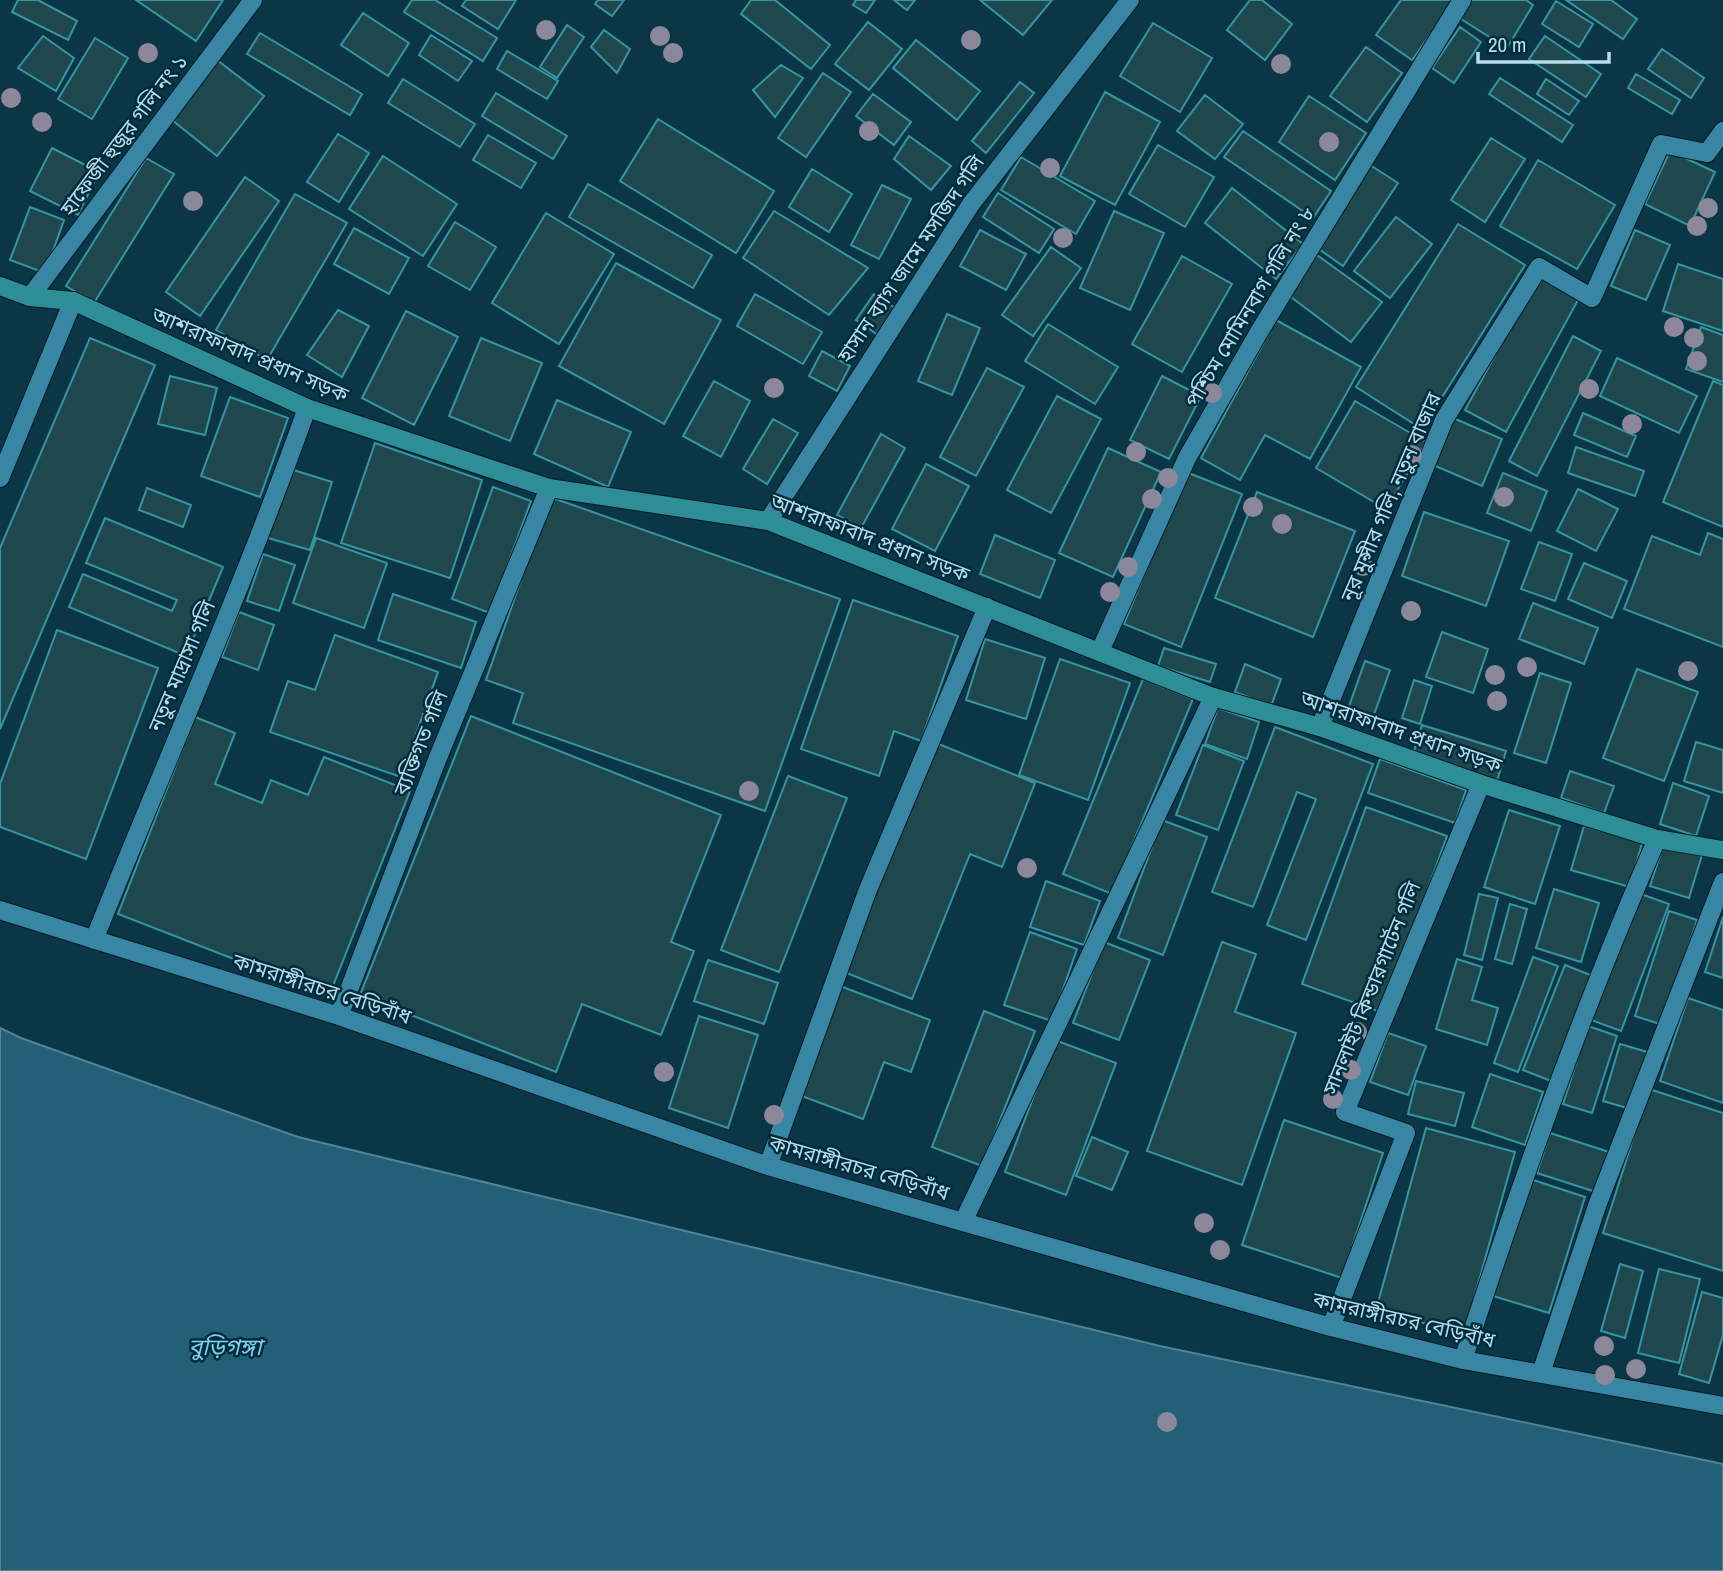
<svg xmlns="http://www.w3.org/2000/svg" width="1723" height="1571" font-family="'Archivo Narrow','Noto Sans Bengali',sans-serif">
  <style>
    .water { fill: #236077; stroke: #4f859a; stroke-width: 2 }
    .building { fill: #1e484e; stroke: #3695a1; stroke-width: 2 }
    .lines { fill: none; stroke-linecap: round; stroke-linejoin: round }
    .street-casing { stroke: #041c26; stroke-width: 20 }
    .secondary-casing { stroke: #041c26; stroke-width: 20 }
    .street { stroke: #3886a4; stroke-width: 18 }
    .secondary { stroke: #2e8e97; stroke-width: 18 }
    .tree { fill: #8d879b }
    .labels { text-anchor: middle; stroke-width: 5; stroke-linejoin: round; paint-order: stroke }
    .street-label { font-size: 21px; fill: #b7dcec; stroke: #002c3b }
    .water-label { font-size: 23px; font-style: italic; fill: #83d1f2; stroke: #002c3b }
  </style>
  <rect width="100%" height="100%" fill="#0b3646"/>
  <!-- water -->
  <path class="water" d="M0 1028 21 1038 298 1137 1160 1346 1723 1464V1571H0Z"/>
  <!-- building -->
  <path class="building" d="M18 0H38L77 21 68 40 12 12Z
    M136 0H223L196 41Z
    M412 0H435L497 38 483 61 404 12Z
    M466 0H516L498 29 462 6Z
    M598 0H624L612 16 595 4Z
    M751 0H775L830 45 811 69 741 14Z
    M856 0H875L866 13 853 5Z
    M894 0H915L907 10Z
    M980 0H1052L1023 35Z
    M1250 0H1262L1292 24 1265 60 1227 30Z
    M1401 0H1455L1412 60 1376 35Z
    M1472 0H1526L1533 5 1507 48 1461 19Z
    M1566 0H1611L1637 19 1623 39Z
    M1556 1 1593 24 1579 47 1542 24Z
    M363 13 409 43 388 76 341 45Z
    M868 22 902 49 869 90 835 64Z
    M1153 23 1212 58 1180 112 1120 76Z
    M567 25 584 37 557 78 540 67Z
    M1460 27 1481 42 1454 83 1432 68Z
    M604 30 630 49 617 73 591 47Z
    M260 33 362 94 350 115 247 54Z
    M431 35 472 61 458 81 419 55Z
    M43 36 74 58 56 91 18 68Z
    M1545 36 1601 74 1586 97 1529 59Z
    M95 38 128 58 92 119 58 99Z
    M916 40 980 91 957 120 893 68Z
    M1366 47 1402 73 1367 122 1330 96Z
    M1662 49 1704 78 1691 98 1648 69Z
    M507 51 558 81 547 99 497 69Z
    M213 57 264 96 217 156 167 116Z
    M781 65 803 78 775 117 753 90Z
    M823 73 851 92 806 157 778 138Z
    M1636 74 1680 100 1672 114 1628 88Z
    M1500 78 1573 125 1562 142 1489 94Z
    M403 79 475 124 460 147 388 103Z
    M1546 79 1579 101 1569 115 1537 94Z
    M1020 82 1034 93 986 153 972 141Z
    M1105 92 1160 122 1115 205 1060 176Z
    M496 93 567 136 553 159 482 116Z
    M873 94 911 122 894 145 856 116Z
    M1205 95 1243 124 1215 159 1177 131Z
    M1309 96 1366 133 1335 180 1279 142Z
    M658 119 774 191 736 253 620 181Z
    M1243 131 1331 191 1313 218 1224 157Z
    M338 134 369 153 339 202 307 182Z
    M488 135 536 163 521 188 473 160Z
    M909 136 951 166 931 190 894 159Z
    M1491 138 1525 159 1485 222 1451 200Z
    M1158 145 1214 177 1185 227 1129 194Z
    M52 148 99 172 78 215 30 191Z
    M1670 151 1715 172 1690 226 1645 204Z
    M383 156 457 204 423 256 349 209Z
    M1021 157 1095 201 1076 234 1001 190Z
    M146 158 174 174 94 303 66 286Z
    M1538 160 1615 205 1577 269 1500 226Z
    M1370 165 1398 183 1343 266 1316 247Z
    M812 169 852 194 829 232 789 207Z
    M245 177 279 201 200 316 166 292Z
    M588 184 712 255 693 288 569 217Z
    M882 185 911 199 879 259 851 245Z
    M1232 188 1303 244 1276 279 1205 223Z
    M998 193 1054 229 1039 253 983 217Z
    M295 194 347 223 267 360 216 330Z
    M30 207 64 220 45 273 10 260Z
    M774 211 868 268 829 315 743 258Z
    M1114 211 1164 233 1130 310 1080 288Z
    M546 213 614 254 559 344 492 303Z
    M1396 217 1432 244 1390 298 1354 271Z
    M455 222 496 247 470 290 428 266Z
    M1458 224 1525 265 1422 429 1356 387Z
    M354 228 409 258 389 294 334 264Z
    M980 230 1026 254 1006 290 960 266Z
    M1635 230 1670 245 1646 300 1611 286Z
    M1051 247 1081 268 1033 336 1002 315Z
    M1317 255 1382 302 1351 342 1287 294Z
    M1182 256 1232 284 1182 372 1132 344Z
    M616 263 721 320 664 424 559 366Z
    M1678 264 1723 279V331L1663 311Z
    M1538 277 1578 300 1506 432 1465 410Z
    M755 294 822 332 803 364 737 326Z
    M874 294 895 308 878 335 856 320Z
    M338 310 369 326 342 377 307 355Z
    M406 311 458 337 414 425 362 398Z
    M947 314 980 328 952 395 918 381Z
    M1276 320 1361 367 1310 459 1265 435 1240 480 1201 458Z
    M1048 324 1118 367 1095 404 1025 361Z
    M1701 327 1723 335V382L1686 369Z
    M1573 336 1601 351 1537 476 1509 461Z
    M90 338 155 365 0 729V548Z
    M481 338 542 363 510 441 449 416Z
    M822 351 850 366 837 391 809 376Z
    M1617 358 1697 396 1679 433 1600 396Z
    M987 368 1024 387 976 476 940 457Z
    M170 376 217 388 205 435 158 424Z
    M1162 376 1201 396 1169 459 1130 440Z
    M714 381 750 401 721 457 683 436Z
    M1713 381 1723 385V527L1663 502Z
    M1057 396 1101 419 1051 513 1007 490Z
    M230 397 288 418 260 497 201 476Z
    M557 400 631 432 608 487 534 454Z
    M1355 401 1426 442 1386 509 1316 468Z
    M1583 413 1636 436 1627 457 1574 435Z
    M1453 418 1502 439 1482 486 1433 465Z
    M773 419 798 433 767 484 743 469Z
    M881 434 905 448 861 528 837 515Z
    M375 443 482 480 450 578 341 543Z
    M1576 447 1644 471 1635 496 1568 473Z
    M1108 448 1161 472 1113 577 1059 553Z
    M926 464 969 486 935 551 892 529Z
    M290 469 332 482 310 550 268 538Z
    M1186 472 1242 494 1181 647 1124 624Z
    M1503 473 1547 491 1531 531 1487 513Z
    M493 487 531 501 490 613 452 599Z
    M147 488 191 505 183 527 139 510Z
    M1578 489 1618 509 1596 551 1557 531Z
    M1257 492 1355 531 1313 637 1215 598Z
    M550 497 840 599 765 811 513 723 523 693 486 680Z
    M1424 512 1509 541 1486 606 1402 576Z
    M105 518 223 567 186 656 69 607 83 574 172 611 177 600 86 563Z
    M1708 533 1723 539V647L1624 609 1652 536 1700 555Z
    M995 535 1055 560 1040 598 980 574Z
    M316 538 387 563 364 628 293 603Z
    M1539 542 1572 554 1555 601 1521 589Z
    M263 554 295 565 279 611 247 601Z
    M1584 563 1627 581 1612 618 1568 599Z
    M393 594 476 622 461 668 378 640Z
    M853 600 958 636 921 741 894 731 879 776 801 749Z
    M1533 603 1598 628 1584 664 1519 639Z
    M239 612 274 625 258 670 222 657Z
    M57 630 158 668 86 859 0 827V784Z
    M1442 632 1488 649 1473 693 1426 677Z
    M335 635 438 672 401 777 270 732 288 681 315 690Z
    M985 639 1045 658 1026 719 966 700Z
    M1164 648 1216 664 1210 682 1158 666Z
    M1060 659 1130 683 1088 800 1019 775Z
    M1365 661 1390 670 1372 720 1347 712Z
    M1245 664 1281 679 1271 706 1235 692Z
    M1637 669 1698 692 1664 781 1603 758Z
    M1540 673 1571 683 1546 763 1514 753Z
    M1143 679 1193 699 1112 894 1063 874Z
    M1414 680 1432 686 1420 724 1402 718Z
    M1218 708 1259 722 1247 759 1205 744Z
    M471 716 721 815 671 942 694 951 661 1035 582 1004 556 1072 360 995Z
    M195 717 235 733 215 784 262 803 271 780 308 795 324 757 410 791 329 996 118 914Z
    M1422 725 1506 751 1497 781 1413 754Z
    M1275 727 1373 764 1306 940 1267 925 1316 799 1297 792 1253 907 1212 892Z
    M1696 742 1723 750V793L1684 781Z
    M936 743 1035 783 1002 867 970 854 912 999 844 972Z
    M1203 745 1244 761 1218 830 1176 815Z
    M1380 759 1466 790 1455 823 1368 793Z
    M1570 771 1614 786 1604 813 1561 798Z
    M788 776 847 798 779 972 721 950Z
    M1673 783 1709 796 1696 836 1660 824Z
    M1366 807 1447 836 1383 1013 1302 984Z
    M1509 810 1560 826 1535 904 1484 887Z
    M1162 820 1207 837 1163 955 1118 938Z
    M1584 826 1642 843 1630 887 1571 870Z
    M1664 843 1702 855 1689 898 1650 886Z
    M1046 881 1100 901 1084 945 1030 927Z
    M1554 889 1599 903 1581 962 1536 948Z
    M1638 893 1669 904 1621 1031 1591 1020Z
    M1479 894 1498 898 1482 960 1464 955Z
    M1510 904 1527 909 1512 964 1495 959Z
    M1669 911 1697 920 1663 1025 1635 1016Z
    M1723 917V978L1705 972Z
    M1030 932 1077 949 1052 1021 1004 1005Z
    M1104 942 1150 960 1119 1040 1073 1023Z
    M1222 942 1256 954 1235 1012 1296 1033 1242 1185 1147 1151Z
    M1533 957 1558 966 1518 1072 1494 1063Z
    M1457 959 1482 967 1472 1000 1498 1008 1487 1045 1436 1029Z
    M708 960 778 983 764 1024 694 1001Z
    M1565 965 1593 976 1551 1081 1523 1070Z
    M840 986 930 1020 911 1072 884 1062 863 1119 799 1095Z
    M1688 998 1723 1010V1103L1660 1081Z
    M984 1011 1035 1031 982 1166 932 1147Z
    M699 1016 758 1035 728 1128 669 1108Z
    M1588 1026 1617 1036 1592 1113 1563 1104Z
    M1388 1033 1426 1046 1408 1095 1370 1082Z
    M1055 1040 1116 1063 1066 1195 1005 1172Z
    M1620 1044 1651 1053 1634 1110 1603 1101Z
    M1490 1074 1543 1092 1525 1145 1472 1127Z
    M1416 1081 1464 1093 1455 1126 1408 1114Z
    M1649 1089 1723 1113V1271L1603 1233Z
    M1284 1120 1383 1153 1342 1278 1242 1245Z
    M1426 1128 1515 1152 1464 1334 1376 1310Z
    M1550 1133 1609 1152 1596 1192 1537 1173Z
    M1092 1137 1128 1152 1112 1190 1076 1176Z
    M1527 1178 1585 1197 1549 1313 1490 1295Z
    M1620 1264 1643 1271 1625 1338 1601 1331Z
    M1659 1269 1700 1279 1679 1363 1638 1353Z
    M1702 1292 1723 1298V1335L1709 1383 1679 1374Z"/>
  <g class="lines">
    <!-- street casing -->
    <g class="street-casing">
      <path id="street" d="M30 297 253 0
        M0 478 73 301
        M768 521 971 204 1130 0
        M1100 651 1187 458 1259 332 1462 0
        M1320 727 1444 420 1539 267 1592 298 1661 144 1707 153 1723 131
        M0 910 339 1016 768 1166 963 1222 1331 1327 1463 1360 1723 1406
        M94 940C165 763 243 588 307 408
        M339 1016 437 760 549 488
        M768 1166 867 892 987 607
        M963 1222 1213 697
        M1331 1327 1406 1133 1345 1112 1481 784
        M1463 1360C1521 1183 1582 1009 1657 839
        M1541 1373 1598 1203 1723 882"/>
    </g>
    <!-- secondary casing -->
    <g class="secondary-casing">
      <path id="secondary" d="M0 286 30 297 73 301 307 408 549 488 768 521 1213 697 1320 727 1481 784 1657 839 1723 850"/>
    </g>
    <!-- street -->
    <use href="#street" class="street"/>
    <!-- secondary -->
    <use href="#secondary" class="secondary"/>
  </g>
  <!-- trees -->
  <g class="tree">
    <circle cx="546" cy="30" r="10"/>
    <circle cx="660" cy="36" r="10"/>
    <circle cx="971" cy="40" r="10"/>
    <circle cx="148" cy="53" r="10"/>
    <circle cx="673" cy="53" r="10"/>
    <circle cx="1281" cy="64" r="10"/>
    <circle cx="11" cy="98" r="10"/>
    <circle cx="42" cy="122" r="10"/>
    <circle cx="869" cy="131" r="10"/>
    <circle cx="1329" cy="142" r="10"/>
    <circle cx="1050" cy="168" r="10"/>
    <circle cx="193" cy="201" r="10"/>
    <circle cx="1708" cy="208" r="10"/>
    <circle cx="1697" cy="226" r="10"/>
    <circle cx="1063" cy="238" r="10"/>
    <circle cx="1674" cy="327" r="10"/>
    <circle cx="1694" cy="338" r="10"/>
    <circle cx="1697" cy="361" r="10"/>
    <circle cx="774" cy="388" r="10"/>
    <circle cx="1589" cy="389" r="10"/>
    <circle cx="1212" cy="393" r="10"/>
    <circle cx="1632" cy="424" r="10"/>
    <circle cx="1136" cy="452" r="10"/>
    <circle cx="1412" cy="455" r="10"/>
    <circle cx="1168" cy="478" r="10"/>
    <circle cx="1504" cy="497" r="10"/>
    <circle cx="1152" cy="499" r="10"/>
    <circle cx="1253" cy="507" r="10"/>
    <circle cx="1282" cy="524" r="10"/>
    <circle cx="1363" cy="566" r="10"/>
    <circle cx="1128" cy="567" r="10"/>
    <circle cx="1110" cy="592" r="10"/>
    <circle cx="1411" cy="611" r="10"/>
    <circle cx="1527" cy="667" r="10"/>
    <circle cx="1688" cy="671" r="10"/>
    <circle cx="1495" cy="675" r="10"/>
    <circle cx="1497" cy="701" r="10"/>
    <circle cx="749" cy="791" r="10"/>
    <circle cx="1027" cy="868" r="10"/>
    <circle cx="1357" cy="1032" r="10"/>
    <circle cx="1351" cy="1070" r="10"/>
    <circle cx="664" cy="1072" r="10"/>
    <circle cx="1333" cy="1099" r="10"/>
    <circle cx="774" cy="1115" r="10"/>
    <circle cx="1204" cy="1223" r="10"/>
    <circle cx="1220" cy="1250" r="10"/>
    <circle cx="1604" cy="1346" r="10"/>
    <circle cx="1636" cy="1369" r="10"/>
    <circle cx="1605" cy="1375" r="10"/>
    <circle cx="1167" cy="1422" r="10"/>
  </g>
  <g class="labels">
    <!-- street labels -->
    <g class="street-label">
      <text transform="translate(124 135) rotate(-53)" y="7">হাফেজী হুজুর গলি নং ১</text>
      <text transform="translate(911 259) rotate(-56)" y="7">হাসান ব্যাগ জামে মসজিদ গলি</text>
      <text transform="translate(1250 307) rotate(-59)" y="7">পশ্চিম মোমিনবাগ গলি নং ৮</text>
      <text transform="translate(250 355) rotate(23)" y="7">আশরাফাবাদ প্রধান সড়ক</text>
      <text transform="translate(1391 497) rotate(-67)" y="7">নূর মুন্সীর গলি, নতুন বাজার</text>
      <text transform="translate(870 538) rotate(21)" y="7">আশরাফাবাদ প্রধান সড়ক</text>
      <text transform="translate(182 666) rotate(-67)" y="7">নতুন মাদ্রাসা গলি</text>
      <text transform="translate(1401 732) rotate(19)" y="7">আশরাফাবাদ প্রধান সড়ক</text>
      <text transform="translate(421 743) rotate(-68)" y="7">ব্যক্তিগত গলি</text>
      <text transform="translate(1372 988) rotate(-68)" y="7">সানলাইট কিন্ডারগার্টেন গলি</text>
      <text transform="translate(322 989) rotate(18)" y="7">কামরাঙ্গীরচর বেড়িবাঁধ</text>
      <text transform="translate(859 1168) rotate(16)" y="7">কামরাঙ্গীরচর বেড়িবাঁধ</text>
      <text transform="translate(1404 1320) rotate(13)" y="7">কামরাঙ্গীরচর বেড়িবাঁধ</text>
    </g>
    <!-- water labels -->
    <g class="water-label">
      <text x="225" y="1355">বুড়িগঙ্গা</text>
    </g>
  </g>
  <!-- scale -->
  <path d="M1478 52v10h131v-10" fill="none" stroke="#b7dcec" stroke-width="3.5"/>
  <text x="1488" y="52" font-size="21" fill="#b7dcec" stroke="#002c3b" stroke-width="5" paint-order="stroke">20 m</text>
</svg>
